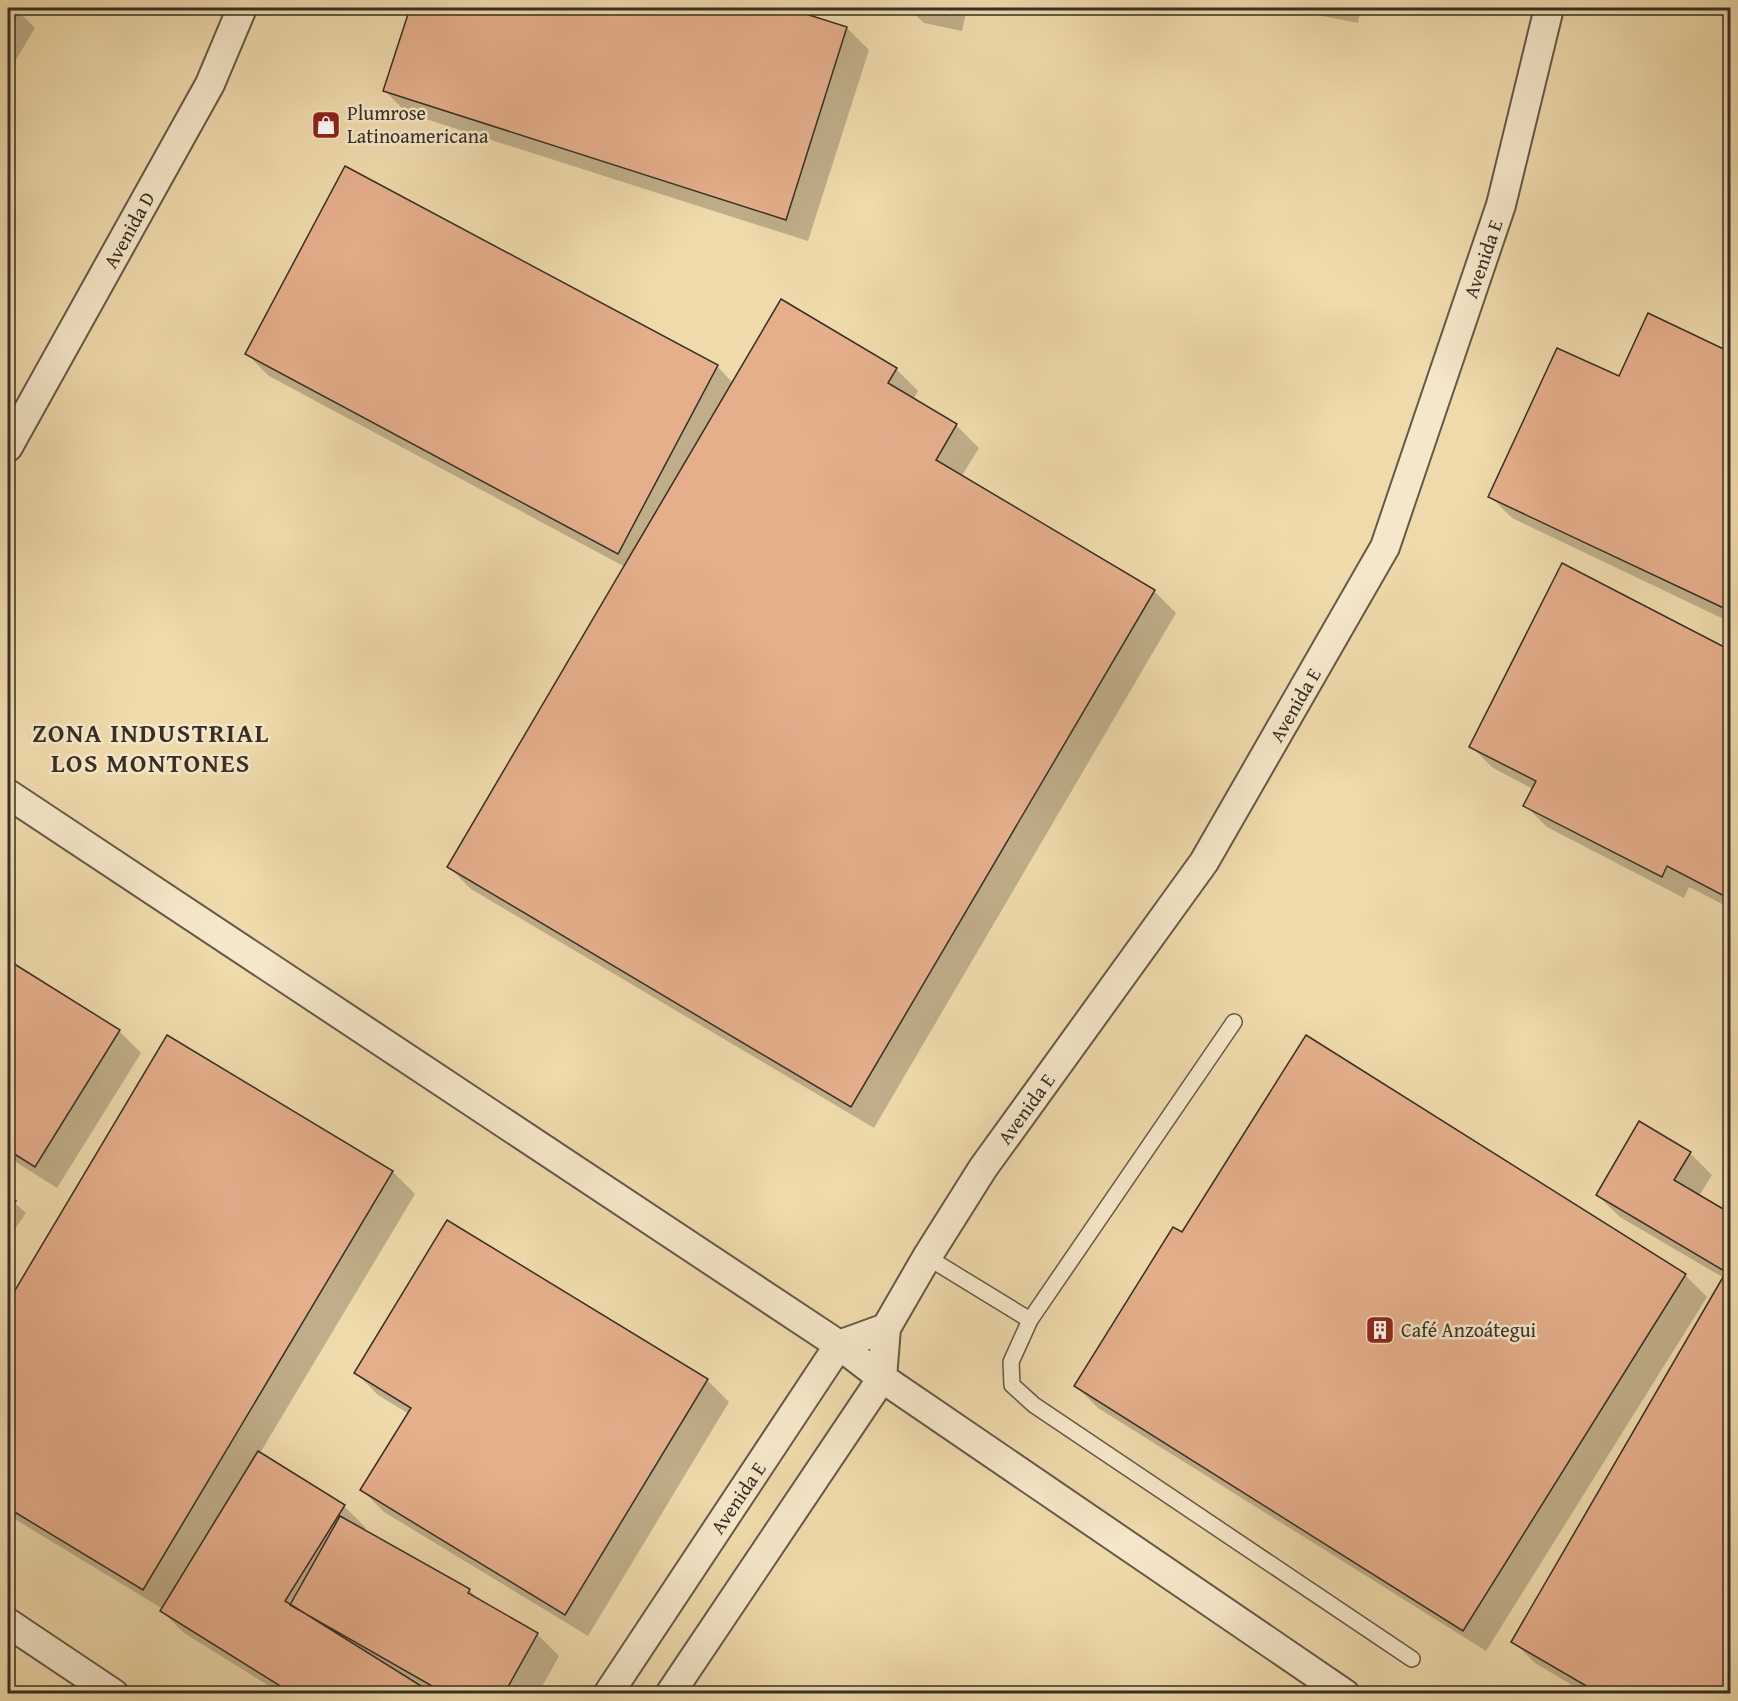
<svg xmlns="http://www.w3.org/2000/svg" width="1738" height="1701" font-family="'Gentium Book Plus',serif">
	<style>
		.shadow { fill: #0003 }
		.building { fill: #e5af8c; stroke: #372f25; stroke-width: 1.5 }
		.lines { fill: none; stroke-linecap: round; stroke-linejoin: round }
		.lane-casing { stroke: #655a47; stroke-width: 18 }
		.street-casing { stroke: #655a47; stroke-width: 32 }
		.lane { stroke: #f5e7c9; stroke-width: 15 }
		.street { stroke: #f5e7c9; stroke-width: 28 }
		.labels { text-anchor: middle; stroke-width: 5; stroke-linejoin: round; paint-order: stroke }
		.poi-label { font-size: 20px; fill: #372f25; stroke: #f5e7c9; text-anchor: start }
		.street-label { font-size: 20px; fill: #372f25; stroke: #f5e7c9 }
		.district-label { font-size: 26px; font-weight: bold; letter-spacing: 1.5px; fill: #372f25; stroke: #f5e7c9 }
	</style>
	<rect width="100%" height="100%" fill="#efdaac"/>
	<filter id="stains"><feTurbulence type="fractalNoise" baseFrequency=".00333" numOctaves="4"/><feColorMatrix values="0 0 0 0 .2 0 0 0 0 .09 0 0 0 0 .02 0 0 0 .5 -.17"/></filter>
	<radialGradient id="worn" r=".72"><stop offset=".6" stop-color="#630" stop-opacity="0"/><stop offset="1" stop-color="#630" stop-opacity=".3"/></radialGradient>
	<path class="shadow" d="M8,8H13L18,11L35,28L8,73Z
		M411,8H782L847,28L869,50L808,241L407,113L385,91Z
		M908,8H967L962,31L924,23Z
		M1282,8H1361L1358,23Z
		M1649,315L1730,354V622L1512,518L1490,496L1619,378Z
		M247,354L717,366L733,383L896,369L918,391L913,400L957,426L979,448L961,477L1154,591L1176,613L874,1128L471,889L449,867L625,567L269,376Z
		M1563,565L1730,652V908L1689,887L1684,898L1547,827L1525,805L1533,789L1493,768L1471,746Z
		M8,961L119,1031L141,1053L57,1188L8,1157Z
		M168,1037L393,1172L415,1194L260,1453L344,1506L366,1528L364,1531L469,1590L481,1602L537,1634L559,1656L538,1694H282L184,1633L162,1611L163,1609L8,1515V1305Z
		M1690,1153L1712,1175L1699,1196L1730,1215V1694H1587L1535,1663L1513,1641L1724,1278L1620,1217L1597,1195Z
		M8,1197L26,1213L8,1239Z
		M1183,1234L1685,1275L1707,1297L1486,1651L1098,1408L1076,1386Z
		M356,1373L707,1380L729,1402L588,1636L384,1512L362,1490L409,1414L378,1395Z"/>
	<path class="building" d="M8,8H15L19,10L8,29Z
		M410,8H787L847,27L786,220L383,91Z
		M908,8H947L945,15Z
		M345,166L718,365L618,554L245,354Z
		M781,299L897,368L888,383L957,424L936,460L1155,590L851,1107L447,867Z
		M1648,313L1730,352V611L1488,497L1557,348L1619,376Z
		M1562,563L1730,650V899L1667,866L1662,877L1523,806L1536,781L1469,747Z
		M8,960L120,1030L35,1167L8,1150Z
		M167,1035L393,1171L143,1590L8,1508V1302Z
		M1306,1035L1686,1274L1463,1631L1074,1386L1173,1227L1182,1232Z
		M1639,1121L1691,1152L1674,1180L1730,1213V1694H1600L1511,1642L1726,1272L1596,1195Z
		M8,1195L16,1201L8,1212Z
		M447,1220L708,1379L565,1615L360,1490L411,1408L354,1373Z
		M258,1451L345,1505L285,1601L434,1694H293L160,1611Z
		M340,1516L470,1589L468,1593L538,1633L504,1694H446L290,1605Z"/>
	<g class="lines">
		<g class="lane-casing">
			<path id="lane" d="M1234,1022L1030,1320L1011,1362L1012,1385L1034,1405L1412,1659
				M927,1257L1030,1320"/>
		</g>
		<g class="street-casing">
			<path id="street" d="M8,447L210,84L242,8
				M8,794L839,1345L882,1378L1345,1694
				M8,1623L114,1694
				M608,1694L839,1345L886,1328
				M670,1694L882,1378L886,1328L927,1257L983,1168L1204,862L1385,547L1501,205L1549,8"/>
		</g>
		<use href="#lane" class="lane"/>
		<use href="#street" class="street"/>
	</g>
	<defs>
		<g id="shop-square" transform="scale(1.5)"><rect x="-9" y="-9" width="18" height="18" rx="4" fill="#8f2418" stroke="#f5e7c9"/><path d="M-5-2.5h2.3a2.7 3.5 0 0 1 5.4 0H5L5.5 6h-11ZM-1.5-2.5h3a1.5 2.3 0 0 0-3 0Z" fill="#fff"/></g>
		<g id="building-square" transform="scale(1.5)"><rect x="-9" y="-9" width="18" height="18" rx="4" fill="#8f2418" stroke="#f5e7c9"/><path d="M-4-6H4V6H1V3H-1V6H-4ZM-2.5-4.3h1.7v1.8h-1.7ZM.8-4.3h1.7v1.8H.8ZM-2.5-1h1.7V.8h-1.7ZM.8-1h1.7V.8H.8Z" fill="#fff"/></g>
	</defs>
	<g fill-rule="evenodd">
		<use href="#shop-square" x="326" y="125"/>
		<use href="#building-square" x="1380" y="1330"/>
	</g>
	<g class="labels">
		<g class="poi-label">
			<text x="347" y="120">Plumrose<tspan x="347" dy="23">Latinoamericana</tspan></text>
			<text x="1401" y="1337">Café Anzoátegui</text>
		</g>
		<g class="street-label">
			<text transform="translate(129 230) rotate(-61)" y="7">Avenida D</text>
			<text transform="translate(1483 259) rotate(-71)" y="7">Avenida E</text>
			<text transform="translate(1295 705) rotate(-60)" y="7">Avenida E</text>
			<text transform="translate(1026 1109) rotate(-54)" y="7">Avenida E</text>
			<text transform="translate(738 1498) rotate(-56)" y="7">Avenida E</text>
		</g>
		<g class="district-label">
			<text x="151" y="742">ZONA INDUSTRIAL<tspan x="151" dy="30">LOS MONTONES</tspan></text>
		</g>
	</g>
	<rect width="1738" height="1701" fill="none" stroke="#efdaac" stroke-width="30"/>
	<rect x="9" y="9" width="1720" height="1683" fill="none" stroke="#372f25" stroke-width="3"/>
	<rect x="15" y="15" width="1708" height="1671" fill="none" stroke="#372f25" stroke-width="1.5"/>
	<rect width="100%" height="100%" filter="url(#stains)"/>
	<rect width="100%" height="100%" fill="url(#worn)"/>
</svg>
